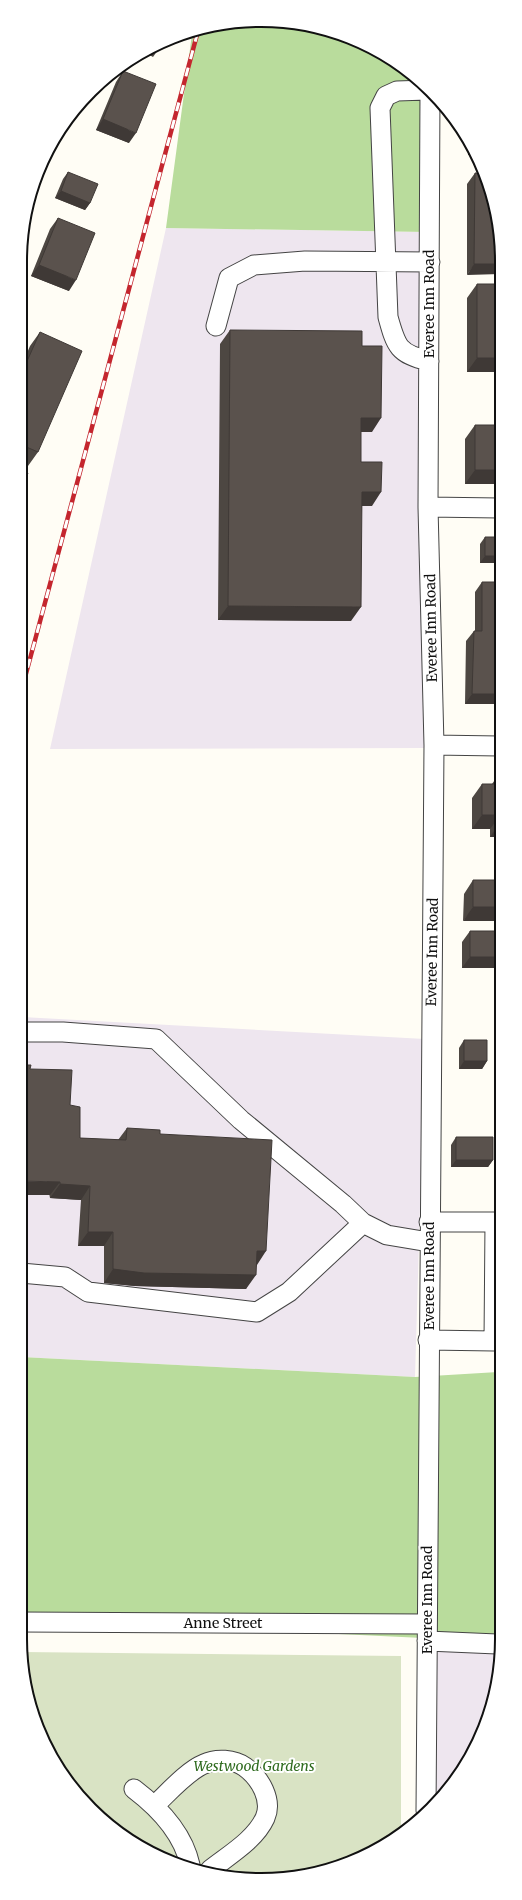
<svg xmlns="http://www.w3.org/2000/svg" width="522" height="1900" font-family="Merriweather,serif">
	<style>
		.industrial { fill: #eee6ef }
		.forest { fill: #b9dc9c }
		.cemetery { fill: #d9e3c4 }
		.lines { fill: none; stroke-linecap: round; stroke-linejoin: round }
		.minor-casing { stroke: #444; stroke-width: 21 }
		.minor { stroke: #fff; stroke-width: 19 }
		.rail-casing { stroke: #c4262e; stroke-width: 4.5 }
		.rail { stroke: #fff; stroke-width: 3; stroke-dasharray: 9; stroke-linecap: butt }
		.wall { fill: #4d4742 }
		.shaded-wall { fill: #3f3936 }
		.building { fill: #5a524d; stroke: #3f3936 }
		.labels { text-anchor: middle; stroke-width: 4; stroke-linejoin: round; paint-order: stroke }
		.street-label { font-size: 14px; fill: #111; stroke: #fff }
		.park-label { font-size: 14px; font-style: italic; fill: #2f6b1f; stroke: #fff }
		.rim { fill: none; stroke: #111; stroke-width: 2 }
	</style>
	<rect width="100%" height="100%" fill="#fffdf5"/>
	<path class="industrial" d="M166,228L427,232L426,748L50,749Z
		M22,1017L425,1039L415,1377L21,1357Z
		M423,1638L497,1639V1686L462,1773L424,1812Z"/>
	<path class="forest" d="M214,25H308L381,52L428,90L427,232L166,228L192,34Z
		M21,1357L415,1377L498,1372L497,1639L423,1638L20,1619Z"/>
	<path class="cemetery" d="M22,1652L401,1656V1833L324,1872L245,1879L154,1855L80,1798L38,1731Z"/>
	<g class="lines">
		<g class="minor-casing">
			<path id="minor" d="M427,90L397,91L386,96L380,108L388,317C396,346 398,354 429,361
				M216,326L229,278L254,265L305,261L430,262
				M428,507L499,508
				M434,745L499,746
				M22,1032H63L156,1039L241,1120L343,1204L363,1223L387,1235L429,1242
				M429,1222H498
				M21,1273L65,1277L88,1292L257,1312L289,1292L363,1223
				M428,1340L494,1341L495,1222
				M20,1622L427,1624
				M427,1641L497,1644
				M134,1789C159,1808 183,1833 190,1865
				M155,1805C168,1793 187,1771 204,1764C216,1758 234,1759 245,1767C260,1778 273,1800 265,1818C255,1840 229,1855 210,1870
				M426,1811L434,745L428,507L430,92"/>
		</g>
		<use href="#minor" class="minor"/>
		<g class="rail-casing">
			<path id="rail" d="M23,685L198,31"/>
		</g>
		<use href="#rail" class="rail"/>
	</g>
	<path class="wall" d="M160,47L153,57L146,53Z
		M123,71L129,143L96,130L116,82Z
		M468,141L477,155H468Z
		M68,172L90,203L85,210L55,198L63,179Z
		M475,173L500,230L467,275V184Z
		M58,218L69,291L31,276L50,229Z
		M477,284L500,372H467V298Z
		M230,330L362,346L372,432H361V462L372,506H362L351,621L218,620L220,344Z
		M40,332L38,452L28,466L24,464V360L30,346Z
		M475,425L500,484H465V439Z
		M485,537L499,563H480V544Z
		M482,582L499,704H465L466,641L474,631H475V592Z
		M499,774V837H490V829H472V798L482,784H492Z
		M473,880H499L463,921L464,894Z
		M470,931H499V968H462V942Z
		M464,1040L487,1061L482,1069H459V1048Z
		M24,1065L30,1069L70,1105L80,1138L118,1140L127,1128L160,1134L257,1265L246,1289L135,1286L104,1283V1246H78L81,1200L50,1198Z
		M456,1137L493,1160L488,1167H451V1145Z"/>
	<path class="shaded-wall" d="M103,119L136,133L129,143L96,130Z
		M473,148L477,155H468Z
		M61,191L90,203L85,210L55,198Z
		M474,264H500V274L467,275Z
		M39,265L76,280L69,291L31,276Z
		M477,358H500V372H467Z
		M361,418H381L372,432H352Z
		M475,470H500V484H465Z
		M362,492H381L372,506H352Z
		M485,556H499V563H480Z
		M228,606L361,607L351,621L218,620Z
		M472,694H499V704H465Z
		M482,815H499V817L490,829H472Z
		M499,824V837H490Z
		M473,907H499V921H463Z
		M470,957H499V968H462Z
		M464,1061H487L482,1069H459Z
		M456,1160H493L488,1167H451Z
		M21,1181L60,1182L50,1195H21Z
		M60,1184L90,1186L81,1200L50,1198Z
		M88,1232H113L104,1246H78Z
		M257,1251H266L257,1265H248Z
		M113,1269L256,1275L246,1289L135,1286L104,1283Z"/>
	<path class="building" d="M123,71L156,84L136,133L103,119Z
		M68,172L98,184L90,203L61,191Z
		M475,173H483L500,230V264H474Z
		M58,218L95,233L76,280L39,265Z
		M477,284H500V358H477Z
		M230,330L362,331V346H382L381,418H361V462H382L381,492H362L361,607L228,606Z
		M40,332L82,351L38,452L24,446V396L25,395L24,394V368Z
		M475,425H500V470H475Z
		M24,471L28,473L24,482Z
		M485,537H499V556H485Z
		M482,582H499V694H472L474,631H482Z
		M482,784H499V815H482Z
		M473,880H499V907H473Z
		M470,931H499V957H470Z
		M464,1040H487V1061H464Z
		M22,1048L24,1049V1065H31L30,1069L72,1070L70,1105L80,1107V1138L126,1140L127,1128L160,1130V1134L272,1140L266,1251H257L256,1275L144,1273L113,1269V1232H88L90,1186L60,1184V1182L21,1181Z
		M456,1137H493V1160H456Z"/>
	<g class="labels">
		<g class="street-label">
			<text transform="translate(429 304) rotate(-90)" y="5">Everee Inn Road</text>
			<text transform="translate(431 628) rotate(-91)" y="5">Everee Inn Road</text>
			<text transform="translate(432 952) rotate(-89)" y="5">Everee Inn Road</text>
			<text transform="translate(429 1276) rotate(-90)" y="5">Everee Inn Road</text>
			<text transform="translate(427 1600) rotate(-90)" y="5">Everee Inn Road</text>
			<text x="223" y="1628">Anne Street</text>
		</g>
		<g class="park-label">
			<text x="254" y="1771">Westwood Gardens</text>
		</g>
	</g>
	<path d="M0 0H522V1900H0ZM261 27H261A234 234 0 0 1 495 261V1639A234 234 0 0 1 261 1873H261A234 234 0 0 1 27 1639V261A234 234 0 0 1 261 27Z" fill="#fff" fill-rule="evenodd"/>
	<path class="rim" d="M261 27H261A234 234 0 0 1 495 261V1639A234 234 0 0 1 261 1873H261A234 234 0 0 1 27 1639V261A234 234 0 0 1 261 27Z"/>
</svg>
